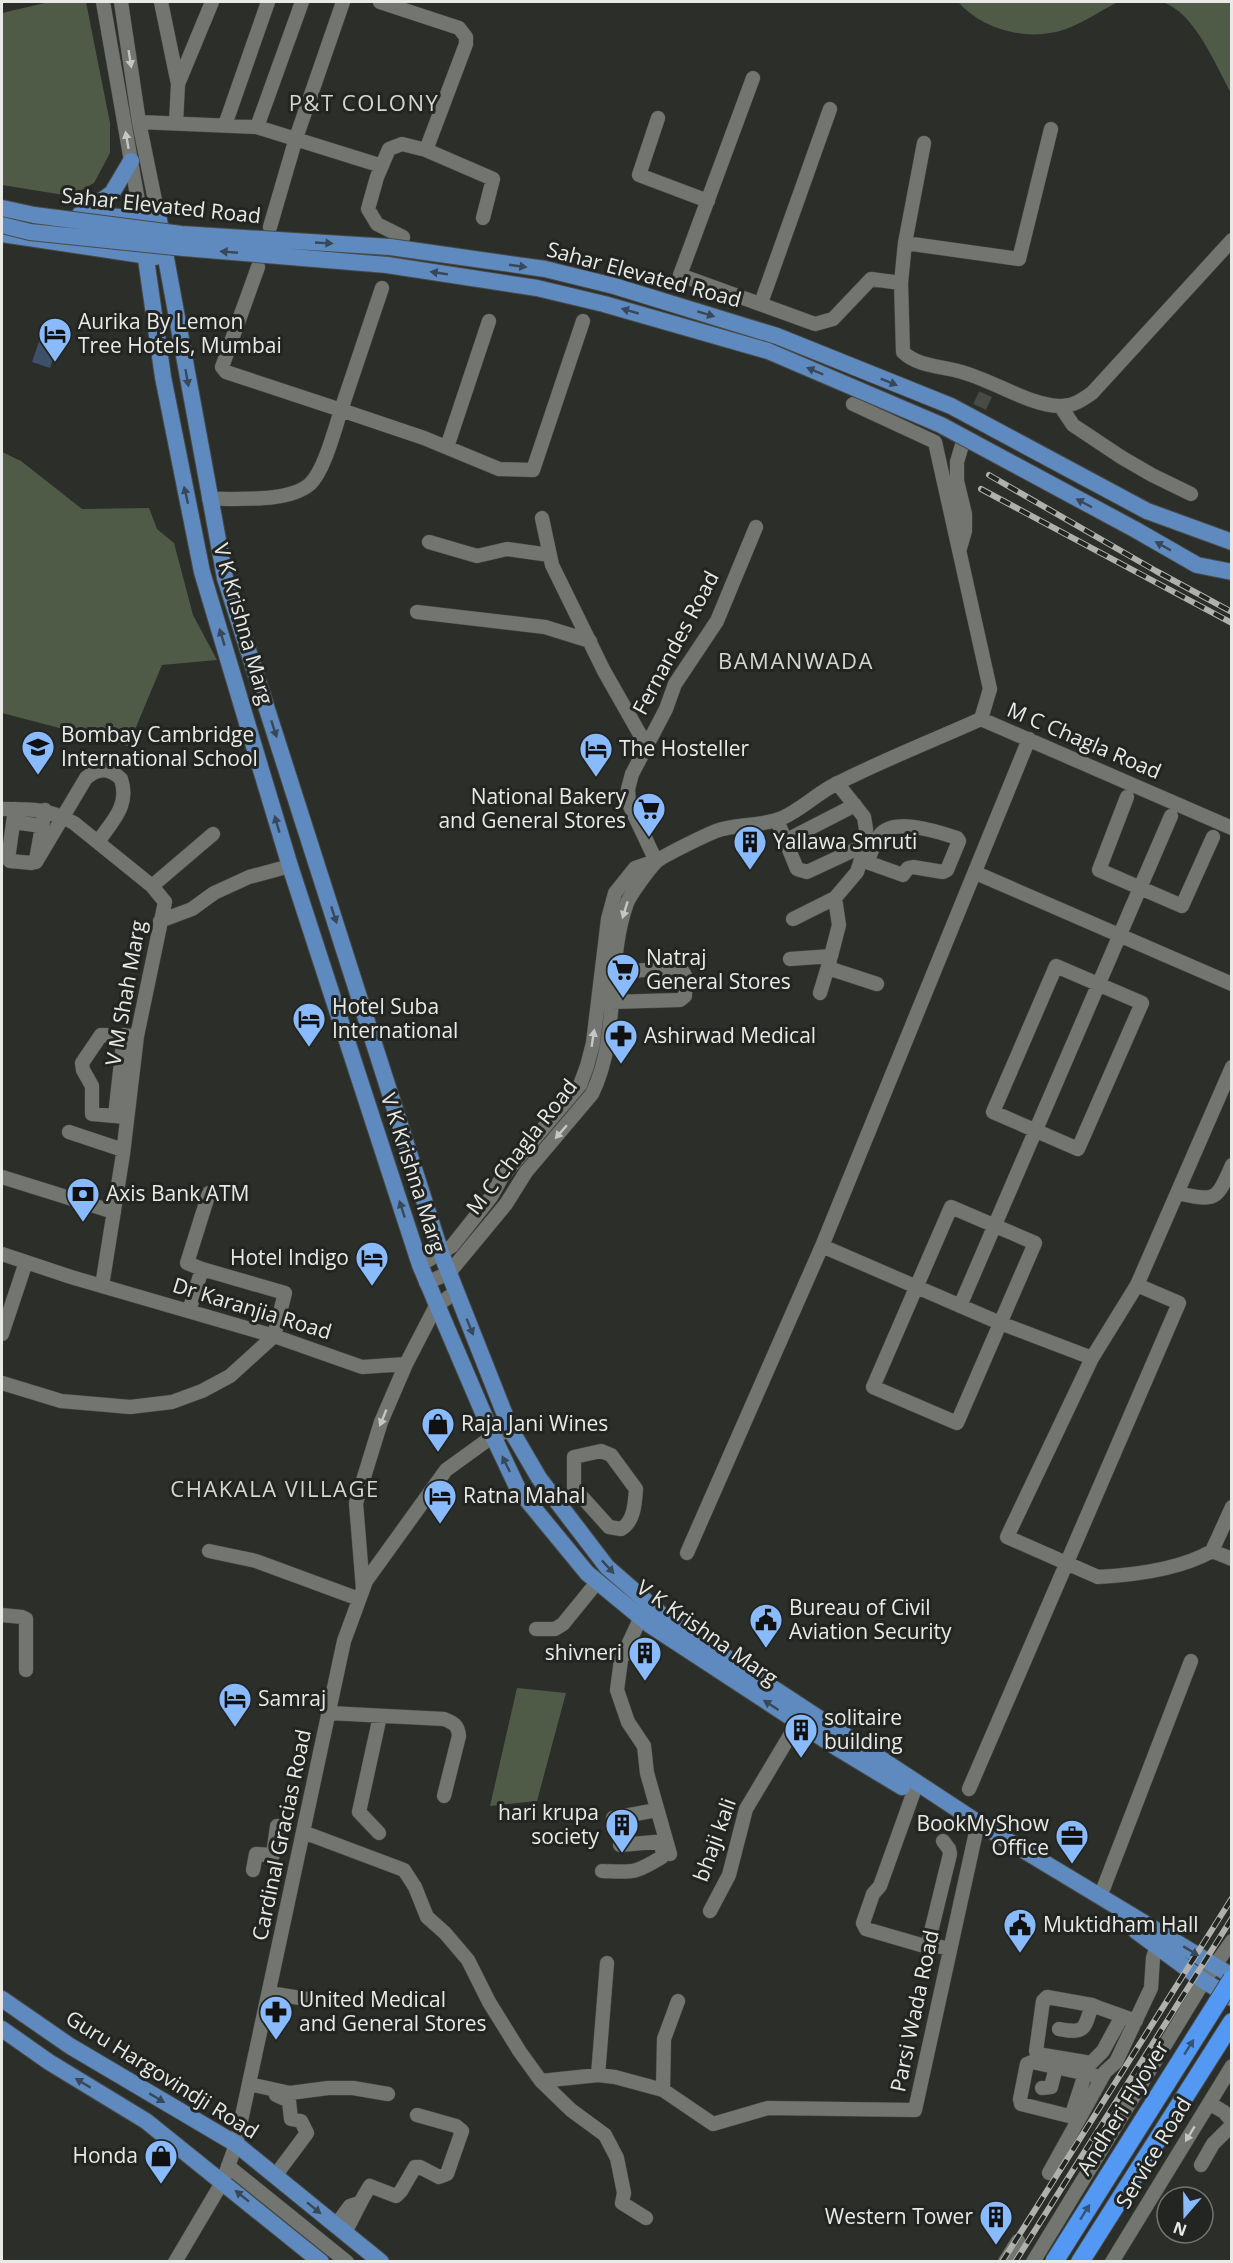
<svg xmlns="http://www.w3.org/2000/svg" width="1233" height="2263" font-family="'Open Sans',sans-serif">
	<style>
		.green { fill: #4f5b46 }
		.water { fill: #3e516b }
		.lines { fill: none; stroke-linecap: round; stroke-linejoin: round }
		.minor-tunnel { stroke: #484a46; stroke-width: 14; stroke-dasharray: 14 7; stroke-linecap: butt }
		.minor-casing { stroke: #474a46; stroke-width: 15 }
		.major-casing { stroke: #474a46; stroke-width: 18 }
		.highway-casing { stroke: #474a46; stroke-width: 20 }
		.minor { stroke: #727570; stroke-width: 14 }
		.major { stroke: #5f8abf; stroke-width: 16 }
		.highway { stroke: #5398f3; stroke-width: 18 }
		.rail-casing { stroke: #b0b1ae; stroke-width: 6 }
		.rail { stroke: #222521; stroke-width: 4; stroke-dasharray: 11; stroke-linecap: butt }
		.major-bridge-casing { stroke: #474a46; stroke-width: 18; stroke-linecap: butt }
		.highway-bridge-casing { stroke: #474a46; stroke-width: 20; stroke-linecap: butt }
		.major-bridge { stroke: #5f8abf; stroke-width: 16 }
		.highway-bridge { stroke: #5398f3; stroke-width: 18 }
		.oneway { fill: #c5c7c4 }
		.oneway2 { fill: #374858 }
		.oneway3 { fill: #365375 }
		.labels { text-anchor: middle; stroke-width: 6; stroke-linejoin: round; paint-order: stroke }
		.street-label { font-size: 21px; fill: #e9eae8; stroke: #222521 }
		.poi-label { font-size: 21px; fill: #e9eae8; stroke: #222521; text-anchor: start }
		.neighbourhood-label { font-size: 22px; letter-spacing: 1.5px; fill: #d3d6d1; stroke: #222521 }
	</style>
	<rect width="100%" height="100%" fill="#2c2e2a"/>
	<path class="green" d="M49,2H86L110,123V153L94,183L70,196L2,185V13Z
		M958,2H1097L1116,3C1100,11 1083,23 1066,29C1030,42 984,31 958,2Z
		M1134,2H1231V93C1216,66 1194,11 1162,2C1154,0 1143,2 1134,2Z
		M2,452L21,461L82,509L149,508L157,529L174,543L193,615L217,660L162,665L128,746L2,713Z
		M517,1688L566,1693L537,1801L490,1806Z"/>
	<path class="water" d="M44,327L62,333L50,368L32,362Z"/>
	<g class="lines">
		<path class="minor-tunnel" d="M962,445L987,391"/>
		<g class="minor-casing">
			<path id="minor" d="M103,2L141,218
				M121,2L139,122L159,220
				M161,2L178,84
				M380,2L459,28L466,37V44L426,150
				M753,78L680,275L815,324L833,319L871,279L901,283
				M658,118L639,175L708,201
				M139,122L257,127L302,2
				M176,123L178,84L212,2
				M225,125L268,2
				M257,127L382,166
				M924,143L905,243L901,283L903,352C917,366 940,366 958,371C991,379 1028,405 1059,406C1072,407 1082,400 1092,393L1232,240
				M270,227L296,138L343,2
				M403,237L377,224L368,209L377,177L389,149L402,144L426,150L493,179L483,218
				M905,243L1019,259L1051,129
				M258,267L222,367L226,372L341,410L382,288
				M761,303L830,109
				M853,404L935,442L990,689L981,719
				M1061,407L1073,425L1121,457L1152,475L1191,494
				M447,447L489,321
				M209,499C237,498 288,503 310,484C324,471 335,429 341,410L424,438L499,469L533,470L583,321
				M542,518L552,565L604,671L646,745
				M429,542L477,556L507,549L550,555
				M960,548L965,531V514L957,481V462L962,445
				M417,612L545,627L590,641
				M1127,797L1099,870L1182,906L1213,837
				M2,809C31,809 47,808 74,823L152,886L165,902L137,1036L123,1154L102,1286
				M15,809L8,859L10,861L32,863L36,860L45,810
				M777,820L797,869L807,872L865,845
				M13,822L42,826
				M785,841L855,805
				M861,860L903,875L908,868L913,867L943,872L947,870L959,841L957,838C939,832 893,816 879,836C874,843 871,854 867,862
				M656,861L629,804L628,789L632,774L666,709L675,684L717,621L756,527
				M36,862L86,778C98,768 109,767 121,779C130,806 112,821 98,842
				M976,873L1232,984
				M152,886L213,834
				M835,898L857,872L864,850L866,829L864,817L837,783
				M160,921L192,909L214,893L249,877L290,866
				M790,959L831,956L839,925L835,898L793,919
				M1056,966L1142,1003L1078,1149L993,1112Z
				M828,968L877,984
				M820,993L830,960
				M611,1002L680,1000L685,996C685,985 690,973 677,968L614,972
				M1232,1067L1137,1285L1092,1358L1007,1537L1098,1577C1134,1575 1181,1569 1212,1551L1232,1507
				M115,1116L124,1035
				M126,1117L92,1114V1086L83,1070L82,1063L101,1035L137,1036
				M69,1132L123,1150
				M2,1177L114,1212
				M1177,1193C1216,1201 1216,1202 1232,1165
				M951,1207L1035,1243L957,1423L873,1387Z
				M822,1246L1000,1323L1092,1358
				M2,1254L71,1277L274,1336L362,1367L406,1364
				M420,1265L452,1246L491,1197L502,1177L580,1085L587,1066L593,1043L608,919L615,893L635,868L656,861
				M202,1269L187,1263L209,1193
				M426,1283L449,1273L506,1204L526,1172L592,1094C621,1035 605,964 627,903C630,895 649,869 656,862C662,856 706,835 716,831C737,823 761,827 782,818C803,809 819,791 840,782C886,759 934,740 981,719L1232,828
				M960,1306L1171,816
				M2,1334L26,1262
				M2,1383L61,1401L130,1407L172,1402L202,1391L230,1376L274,1336L285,1293L202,1269L189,1311
				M601,1451L611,1455L636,1489C635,1503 634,1522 621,1529L609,1527L574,1488V1457Z
				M209,1551L256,1561L359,1599
				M1212,1551L1232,1559
				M687,1553L822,1246L1029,739
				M363,1589L356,1503L381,1422L406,1364L436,1306L456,1292
				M2,1615L22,1617L26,1619V1670
				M641,1617L621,1660L617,1690L628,1722L644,1746L647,1773L670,1854
				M536,1629H555L563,1624L598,1581
				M329,1713L444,1719C454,1723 458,1725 459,1736L444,1796
				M969,1789L1179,1303L1137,1285
				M913,1794L880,1886L873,1894L863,1923L866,1929L921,1945L928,1944
				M613,1818L657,1810
				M303,1832L404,1870L415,1887L427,1917L445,1933L468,1960L489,2002L520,2052L541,2081L571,2110L605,2135L617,2158L624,2193L622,2203L646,2218
				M379,1833L359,1812L380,1716
				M943,1841L949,1849L950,1854L928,1944L950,1949
				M620,1845L666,1841
				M253,1870L256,1854L273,1855L277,1826
				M602,1871C634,1872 634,1874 662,1857L663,1853L660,1841
				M1100,1897L1191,1661
				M710,1911L729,1875L746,1809L798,1722
				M269,1993L313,2000
				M1122,2016L1103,2051L1091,2063L1037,2054L1036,2051L1043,2001L1047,1997L1092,2005L1097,2007L1136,2021
				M1059,2029C1086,2034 1084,2029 1092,2005
				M1085,2074L1072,2114L1069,2116L1021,2104L1020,2099L1027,2064L1032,2062L1101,2077
				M598,2075L607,1963
				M541,2081L598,2075L615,2077L663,2090L713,2124L768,2108L915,2110L976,1832L980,1824
				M249,2084L290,2093L328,2088H353L388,2094
				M1042,2088L1051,2087L1056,2067
				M663,2090L664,2039L678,2001
				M1209,2103L1224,2112L1232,2121
				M1201,2165L1213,2144L1232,2125
				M228,2166L347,2262
				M1049,2173L1105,2072L1116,2062L1151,1988L1153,1958L1157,1945
				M275,2176L307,2133L301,2121L291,2119L289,2101L276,2095
				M336,2225L350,2206L359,2203
				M345,2232C354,2217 360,2201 370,2186L396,2196L401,2191L415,2167H420L439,2177L447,2174L462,2131L456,2126L417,2115
				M175,2262L223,2181L236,2144L344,1641L366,1581L446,1470L493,1436L511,1430
				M1005,2262L1018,2241
				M1033,2262L1204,1981L1232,1941
				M1112,2262L1232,2066"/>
		</g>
		<g class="major-casing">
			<path id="major" d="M80,214L159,220L225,578L441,1253L511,1430L539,1478L607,1567L662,1615L980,1824L1232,1976
				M84,214L112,193L131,161
				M142,231L163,377L202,572L262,773L290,866L420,1265L493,1436L518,1489L587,1573L650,1625L839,1749L902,1787
				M2,234L155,257
				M1147,511L1232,542
				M1136,530L1197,565L1232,572
				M1136,1931L1204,1981L1232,1998
				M2,1999L70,2046L236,2144L381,2262
				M2,2029L49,2062L146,2121L321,2262"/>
		</g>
		<g class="highway-casing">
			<path id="highway" d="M1080,2262L1232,2022"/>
		</g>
		<use href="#minor" class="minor"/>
		<use href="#major" class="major"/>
		<use href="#highway" class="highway"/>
		<g class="rail-casing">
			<path id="rail" d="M989,475L1156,571L1232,612
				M981,489L1232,623
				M1002,2262L1232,1898
				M1015,2262L1232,1918"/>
		</g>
		<use href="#rail" class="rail"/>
		<g class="major-bridge-casing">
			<path id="major-bridge" d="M2,208L34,215L181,234L390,247L545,269L614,286L777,336L951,406L1147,511
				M2,225L30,232L184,248L387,265L537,288L604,304L768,351L941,425L1136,530"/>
		</g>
		<g class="highway-bridge-casing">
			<path id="highway-bridge" d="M1054,2262L1232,1979"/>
		</g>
		<use href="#major-bridge" class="major-bridge"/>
		<use href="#highway-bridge" class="highway-bridge"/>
	</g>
	<defs><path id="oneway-solid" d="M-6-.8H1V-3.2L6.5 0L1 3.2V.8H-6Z" transform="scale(1.5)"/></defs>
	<g class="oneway">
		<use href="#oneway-solid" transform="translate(130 59) rotate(81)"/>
		<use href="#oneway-solid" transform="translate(127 140) rotate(-100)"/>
		<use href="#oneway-solid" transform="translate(625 910) rotate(107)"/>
		<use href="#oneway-solid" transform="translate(593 1038) rotate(-81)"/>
		<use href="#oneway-solid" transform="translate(561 1132) rotate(131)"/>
		<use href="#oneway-solid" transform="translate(383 1418) rotate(112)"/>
		<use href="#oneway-solid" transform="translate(1190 2134) rotate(121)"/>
	</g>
	<g class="oneway2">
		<use href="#oneway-solid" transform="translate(324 243) rotate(3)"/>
		<use href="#oneway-solid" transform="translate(229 252) rotate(-175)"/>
		<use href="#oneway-solid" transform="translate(518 266) rotate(8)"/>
		<use href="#oneway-solid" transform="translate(439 273) rotate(-171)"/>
		<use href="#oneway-solid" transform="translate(630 311) rotate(-164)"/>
		<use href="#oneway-solid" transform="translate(706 314) rotate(17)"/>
		<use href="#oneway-solid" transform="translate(815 371) rotate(-157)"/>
		<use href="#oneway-solid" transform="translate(187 378) rotate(80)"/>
		<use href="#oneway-solid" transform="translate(889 382) rotate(22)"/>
		<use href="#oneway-solid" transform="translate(186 495) rotate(-103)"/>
		<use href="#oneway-solid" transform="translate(1084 503) rotate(-152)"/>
		<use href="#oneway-solid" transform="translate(1163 546) rotate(-151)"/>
		<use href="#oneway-solid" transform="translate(222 637) rotate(-107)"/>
		<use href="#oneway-solid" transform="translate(274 729) rotate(72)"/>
		<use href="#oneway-solid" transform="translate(277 824) rotate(-106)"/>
		<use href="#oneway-solid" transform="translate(334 915) rotate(72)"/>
		<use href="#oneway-solid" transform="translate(402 1209) rotate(-108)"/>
		<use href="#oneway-solid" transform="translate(470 1327) rotate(68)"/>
		<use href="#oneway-solid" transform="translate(506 1464) rotate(-116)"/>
		<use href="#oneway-solid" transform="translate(608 1567) rotate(47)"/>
		<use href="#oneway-solid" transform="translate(771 1705) rotate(-147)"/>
		<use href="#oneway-solid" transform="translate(1191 1951) rotate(31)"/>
		<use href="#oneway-solid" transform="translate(83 2083) rotate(-149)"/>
		<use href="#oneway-solid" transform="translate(157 2098) rotate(31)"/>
		<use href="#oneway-solid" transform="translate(242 2196) rotate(-141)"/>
		<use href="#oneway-solid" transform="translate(314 2208) rotate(39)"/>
	</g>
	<g class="oneway3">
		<use href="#oneway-solid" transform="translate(1189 2047) rotate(-58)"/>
		<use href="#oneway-solid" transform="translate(1085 2212) rotate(-58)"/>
	</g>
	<defs>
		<g id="hotel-pin" transform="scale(1.725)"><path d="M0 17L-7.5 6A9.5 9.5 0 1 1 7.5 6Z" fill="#89bafc" stroke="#222521"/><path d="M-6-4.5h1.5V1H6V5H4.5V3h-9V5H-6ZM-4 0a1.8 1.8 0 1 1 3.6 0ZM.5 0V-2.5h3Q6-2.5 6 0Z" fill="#111"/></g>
		<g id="school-pin" transform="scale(1.725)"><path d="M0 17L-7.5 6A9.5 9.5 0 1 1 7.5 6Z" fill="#89bafc" stroke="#222521"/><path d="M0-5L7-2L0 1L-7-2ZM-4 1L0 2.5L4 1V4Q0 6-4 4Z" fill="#111"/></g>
		<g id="supermarket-pin" transform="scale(1.725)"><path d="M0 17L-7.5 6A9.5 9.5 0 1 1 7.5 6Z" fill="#89bafc" stroke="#222521"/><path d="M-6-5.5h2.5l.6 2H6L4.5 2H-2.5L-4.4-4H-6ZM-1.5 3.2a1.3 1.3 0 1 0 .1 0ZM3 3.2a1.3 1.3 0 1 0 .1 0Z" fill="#111"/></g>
		<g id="building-pin" transform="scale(1.725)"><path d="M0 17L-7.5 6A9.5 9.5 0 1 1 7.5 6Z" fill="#89bafc" stroke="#222521"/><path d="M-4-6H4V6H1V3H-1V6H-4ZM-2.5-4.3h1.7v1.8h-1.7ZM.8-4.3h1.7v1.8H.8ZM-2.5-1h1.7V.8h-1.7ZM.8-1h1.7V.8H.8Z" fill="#111"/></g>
		<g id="pharmacy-pin" transform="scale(1.725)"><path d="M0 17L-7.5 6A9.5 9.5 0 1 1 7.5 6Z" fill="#89bafc" stroke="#222521"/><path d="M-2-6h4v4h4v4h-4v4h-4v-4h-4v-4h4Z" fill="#111"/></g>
		<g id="bank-pin" transform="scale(1.725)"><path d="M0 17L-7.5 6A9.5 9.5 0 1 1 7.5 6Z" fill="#89bafc" stroke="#222521"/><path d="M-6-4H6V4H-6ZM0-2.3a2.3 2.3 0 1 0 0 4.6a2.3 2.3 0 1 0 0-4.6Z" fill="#111"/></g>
		<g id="shop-pin" transform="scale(1.725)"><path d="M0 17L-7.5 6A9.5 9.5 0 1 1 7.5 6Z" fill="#89bafc" stroke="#222521"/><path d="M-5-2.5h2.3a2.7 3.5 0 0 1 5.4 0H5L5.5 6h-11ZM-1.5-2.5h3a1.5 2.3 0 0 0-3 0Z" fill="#111"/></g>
		<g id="civic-pin" transform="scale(1.725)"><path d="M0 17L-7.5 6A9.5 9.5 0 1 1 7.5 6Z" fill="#89bafc" stroke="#222521"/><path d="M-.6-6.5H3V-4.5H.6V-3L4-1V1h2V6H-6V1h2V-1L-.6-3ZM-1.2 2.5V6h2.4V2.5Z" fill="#111"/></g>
		<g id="office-pin" transform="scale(1.725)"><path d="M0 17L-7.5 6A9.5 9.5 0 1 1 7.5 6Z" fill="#89bafc" stroke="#222521"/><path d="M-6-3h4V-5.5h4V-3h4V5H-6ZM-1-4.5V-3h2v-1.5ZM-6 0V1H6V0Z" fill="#111"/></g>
	</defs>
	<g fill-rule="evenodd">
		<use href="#hotel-pin" x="55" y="334"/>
		<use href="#school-pin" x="38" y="747"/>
		<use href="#hotel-pin" x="596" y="749"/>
		<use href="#supermarket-pin" x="649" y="809"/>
		<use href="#building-pin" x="750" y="842"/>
		<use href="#supermarket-pin" x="623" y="970"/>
		<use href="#hotel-pin" x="309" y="1019"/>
		<use href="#pharmacy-pin" x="621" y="1036"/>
		<use href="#bank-pin" x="83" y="1194"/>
		<use href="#hotel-pin" x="372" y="1258"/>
		<use href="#shop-pin" x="438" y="1424"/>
		<use href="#hotel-pin" x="440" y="1496"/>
		<use href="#civic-pin" x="766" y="1620"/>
		<use href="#building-pin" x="645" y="1653"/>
		<use href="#hotel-pin" x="235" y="1699"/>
		<use href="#building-pin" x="801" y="1730"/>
		<use href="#building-pin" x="622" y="1825"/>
		<use href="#office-pin" x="1072" y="1836"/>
		<use href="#civic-pin" x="1020" y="1925"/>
		<use href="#pharmacy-pin" x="276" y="2012"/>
		<use href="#shop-pin" x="161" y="2156"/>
		<use href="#building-pin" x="996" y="2217"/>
	</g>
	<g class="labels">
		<g class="street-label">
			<text transform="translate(161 206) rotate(6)" y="7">Sahar Elevated Road</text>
			<text transform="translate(644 275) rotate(15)" y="7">Sahar Elevated Road</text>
			<text transform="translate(243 624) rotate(74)" y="7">V K Krishna Marg</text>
			<text transform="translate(676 643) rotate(-62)" y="7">Fernandes Road</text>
			<text transform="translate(1084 741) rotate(23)" y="7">M C Chagla Road</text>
			<text transform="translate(126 993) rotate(-80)" y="7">V M Shah Marg</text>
			<text transform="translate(522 1147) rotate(-52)" y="7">M C Chagla Road</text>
			<text transform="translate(413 1173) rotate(72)" y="7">V K Krishna Marg</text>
			<text transform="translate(252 1309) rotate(17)" y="7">Dr Karanjia Road</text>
			<text transform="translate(707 1633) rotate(35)" y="7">V K Krishna Marg</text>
			<text transform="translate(282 1835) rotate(-78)" y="7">Cardinal Gracias Road</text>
			<text transform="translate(715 1840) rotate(-70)" y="7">bhaji kali</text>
			<text transform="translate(915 2011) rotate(-78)" y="7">Parsi Wada Road</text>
			<text transform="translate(162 2075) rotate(32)" y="7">Guru Hargovindji Road</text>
			<text transform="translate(1123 2108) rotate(-58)" y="7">Andheri Flyover</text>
			<text transform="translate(1154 2153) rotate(-59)" y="7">Service Road</text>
		</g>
		<g class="poi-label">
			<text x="78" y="329">Aurika By Lemon<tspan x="78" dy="24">Tree Hotels, Mumbai</tspan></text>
			<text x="61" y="742">Bombay Cambridge<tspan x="61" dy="24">International School</tspan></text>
			<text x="619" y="756">The Hosteller</text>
			<text x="626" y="804" text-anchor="end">National Bakery<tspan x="626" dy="24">and General Stores</tspan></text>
			<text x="773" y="849">Yallawa Smruti</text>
			<text x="646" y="965">Natraj<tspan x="646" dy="24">General Stores</tspan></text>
			<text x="332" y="1014">Hotel Suba<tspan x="332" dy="24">International</tspan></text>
			<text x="644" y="1043">Ashirwad Medical</text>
			<text x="106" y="1201">Axis Bank ATM</text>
			<text x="349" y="1265" text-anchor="end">Hotel Indigo</text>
			<text x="461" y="1431">Raja Jani Wines</text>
			<text x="463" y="1503">Ratna Mahal</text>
			<text x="789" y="1615">Bureau of Civil<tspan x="789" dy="24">Aviation Security</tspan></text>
			<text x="622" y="1660" text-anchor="end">shivneri</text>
			<text x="258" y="1706">Samraj</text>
			<text x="824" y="1725">solitaire<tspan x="824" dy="24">building</tspan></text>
			<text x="599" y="1820" text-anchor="end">hari krupa<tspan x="599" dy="24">society</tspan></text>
			<text x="1049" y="1831" text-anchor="end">BookMyShow<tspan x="1049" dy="24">Office</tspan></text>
			<text x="1043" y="1932">Muktidham Hall</text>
			<text x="299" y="2007">United Medical<tspan x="299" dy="24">and General Stores</tspan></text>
			<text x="138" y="2163" text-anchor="end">Honda</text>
			<text x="973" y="2224" text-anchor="end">Western Tower</text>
		</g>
		<g class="neighbourhood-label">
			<text x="364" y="111">P&amp;T COLONY</text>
			<text x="796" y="669">BAMANWADA</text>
			<text x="275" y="1497">CHAKALA VILLAGE</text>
		</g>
	</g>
	<rect width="1233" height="2263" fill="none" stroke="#e9eae8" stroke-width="6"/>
	<g transform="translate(1185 2215) rotate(200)"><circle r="28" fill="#222521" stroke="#727471" stroke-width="1.5"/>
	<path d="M0-4.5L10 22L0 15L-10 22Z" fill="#89bafc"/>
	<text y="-9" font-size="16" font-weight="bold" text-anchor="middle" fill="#e9eae8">N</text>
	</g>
</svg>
